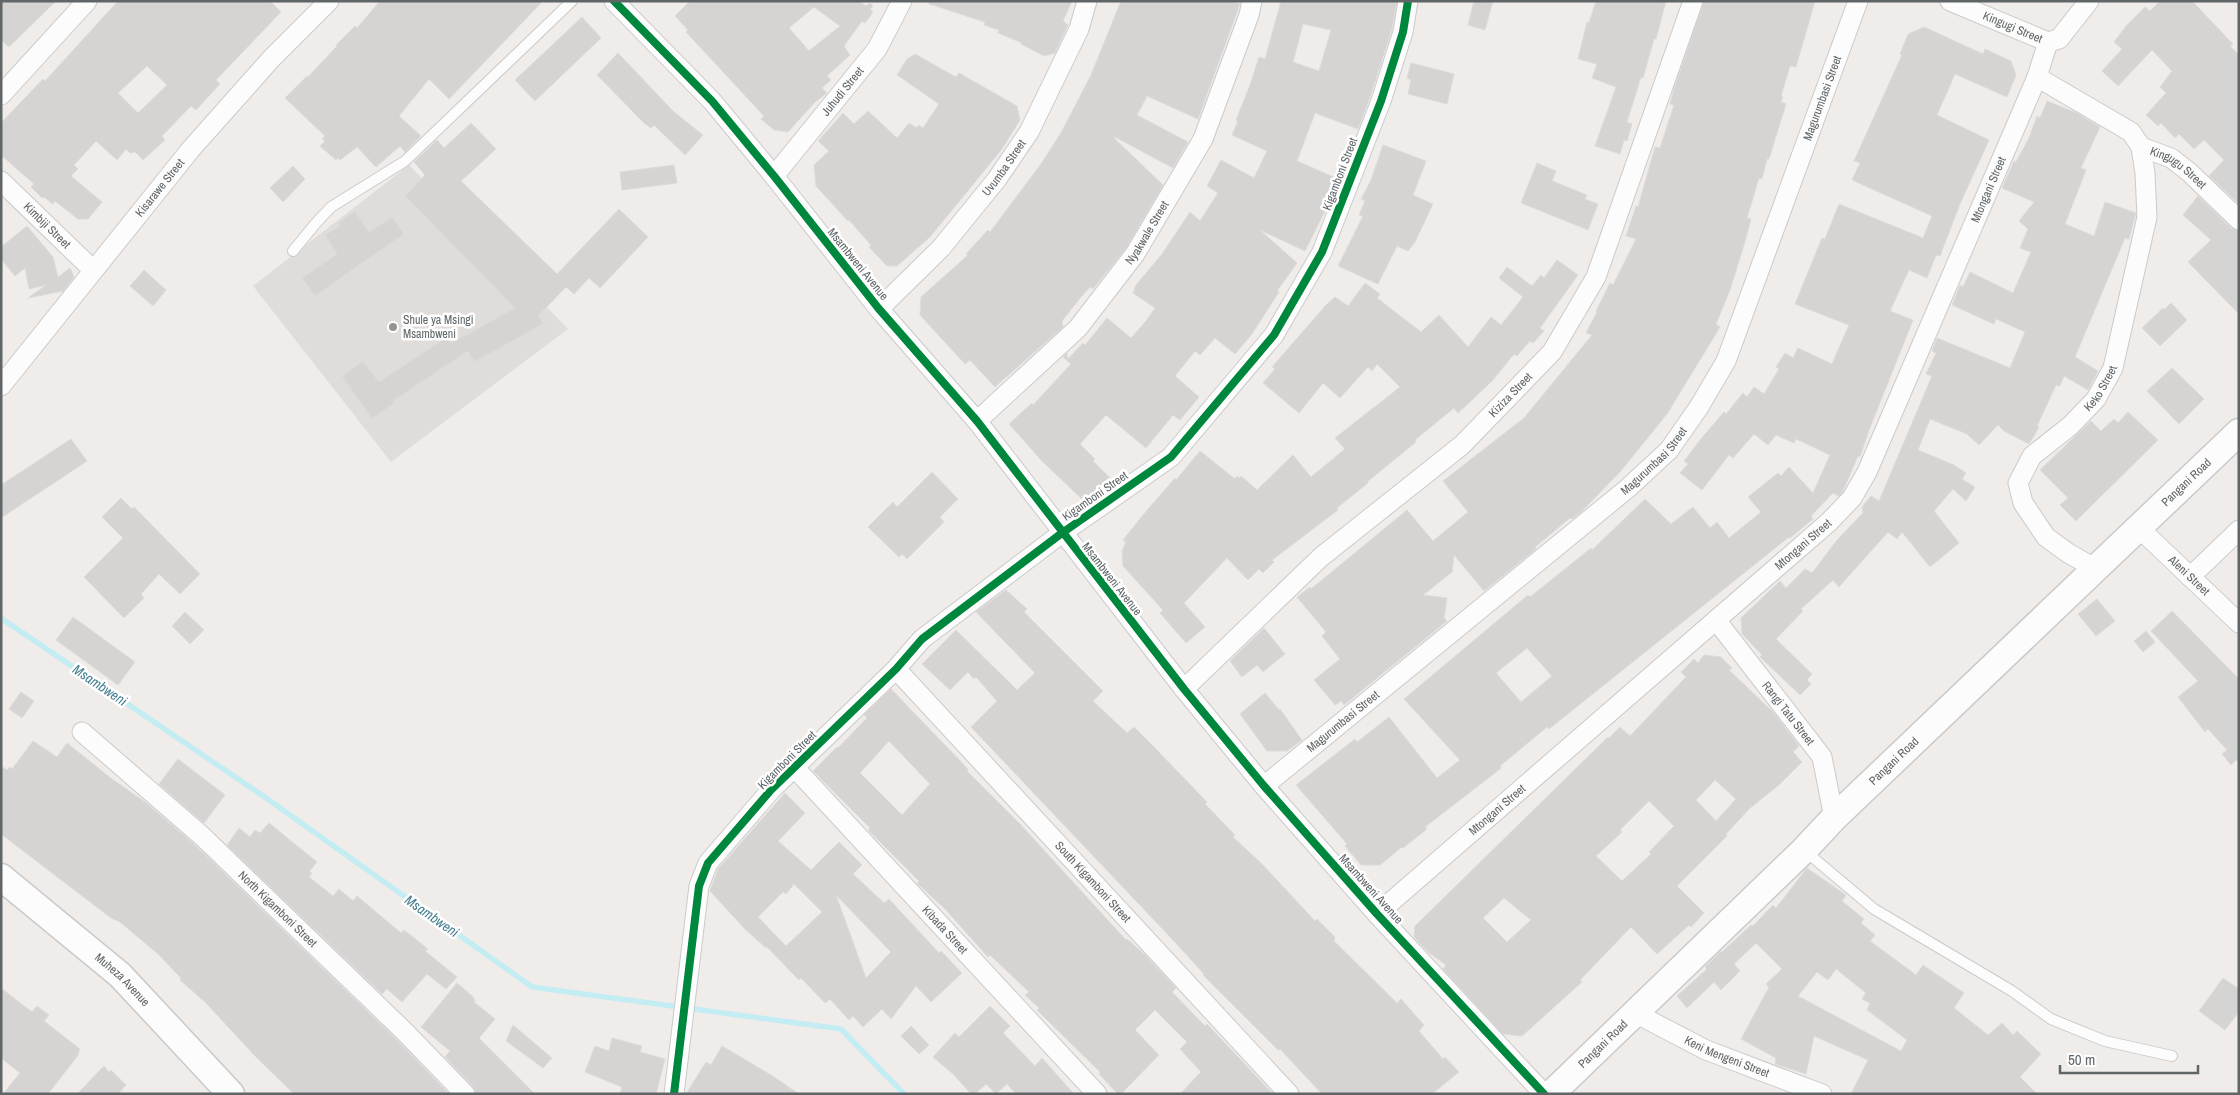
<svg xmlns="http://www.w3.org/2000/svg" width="2240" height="1095" font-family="'Archivo Narrow',sans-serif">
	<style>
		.education { fill: #e0dcda }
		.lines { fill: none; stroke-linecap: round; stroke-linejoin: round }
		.stream { stroke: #c4edf3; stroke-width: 5.5 }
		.building { fill: #d6d3d3; stroke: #dedbd9; fill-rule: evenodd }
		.lane-casing { stroke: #cbcaca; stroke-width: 12 }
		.street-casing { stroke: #cbcaca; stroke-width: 21 }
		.secondary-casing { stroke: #cbcaca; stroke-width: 29 }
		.lane { stroke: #fdfcfc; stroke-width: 10 }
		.street { stroke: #fdfcfc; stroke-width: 19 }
		.secondary { stroke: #fdfcfc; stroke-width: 26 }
		.cycleway-casing { stroke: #fff; stroke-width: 11 }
		.cycleway { stroke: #00873e; stroke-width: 8 }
		.poi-dot { fill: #929495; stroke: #fff; stroke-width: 2 }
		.labels { text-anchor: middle; stroke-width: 5; stroke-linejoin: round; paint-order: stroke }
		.street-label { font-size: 12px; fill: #606567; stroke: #fff }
		.poi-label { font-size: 12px; fill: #606567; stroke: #fff; text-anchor: start }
		.water-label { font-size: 14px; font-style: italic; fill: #457e8f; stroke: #fff }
	</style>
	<rect width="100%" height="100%" fill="#efecea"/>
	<path class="education" d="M409,165L568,329L391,462L253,286Z"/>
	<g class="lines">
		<path class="stream" d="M1,618L269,800L532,987L841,1029L904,1094"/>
	</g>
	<path class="building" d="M1,1H56L9,47L1,40Z
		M118,1H270L281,12L216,80L220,84L196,110L191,106L162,136L165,140L143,160L135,152L130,153L126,149L117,160L96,141L74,165L78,169L71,176L102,202L88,219H78L55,201L53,204L44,197L42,198L31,187L34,184L1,155V123L43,79L45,81ZM147,66L167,85L138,113L118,93Z
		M380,1H543L449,99L429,79L399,116L421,136L405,152L400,146L376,167L357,147L340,160L338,158L336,160L320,146L325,141L322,139L325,136L285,98L307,76L308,77L337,46L336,45L355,26L357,28Z
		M690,1H859L866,6L870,3L873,6L870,9L873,12L865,23L862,21L844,46L850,55L827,76L831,80L822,88L827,93L815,102L788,132L774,130L761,119L764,116L686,32L688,30L675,16ZM814,7L840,26L809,51L789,28Z
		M929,1H1072L1063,21L1068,25L1055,53L1044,56L1021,44L1022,43L998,33L999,30L984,25L985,22L929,4Z
		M1121,1H1230L1240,4L1198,119L1147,96L1137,115L1188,142L1173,168L1115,137L1114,138L1163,185L1126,248L1093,289L1090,287L1081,297L1062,321L1063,327L995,387L970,360L965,364L920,315L921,297L968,255L966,254L988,230L990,232L1041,164L1062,131L1091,75Z
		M1281,1H1397L1392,29L1370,97L1358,129L1315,113L1297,161L1338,179L1327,207L1305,251L1260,230L1297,263L1277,291L1279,292L1252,334L1235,354L1215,338L1200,355L1195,351L1175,376L1199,397L1180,420L1173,415L1146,448L1106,415L1080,444L1095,459L1093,461L1113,481L1086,503L1042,461L1009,424L1032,403L1033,405L1071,364L1063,357L1067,353L1068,359L1083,343L1085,345L1107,318L1131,338L1146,321L1155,308L1133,293L1136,285L1162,254L1190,212L1200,221L1218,193L1207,186L1221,160L1254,178L1267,151L1232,135L1238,121L1236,120L1250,85L1259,57L1265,59ZM1303,24L1331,30L1319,71L1293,62Z
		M1474,1H1493L1485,30L1468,25Z
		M1596,1H1666L1656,39H1654L1643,78L1641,77L1627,122L1632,124L1627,141L1624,140L1620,154L1595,146L1616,87L1592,78L1597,64L1578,59L1587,22L1589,23Z
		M1704,1H1815L1796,67L1790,66L1781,96L1783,97L1781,102L1786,104L1769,159H1767L1762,179L1759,178L1747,218L1751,219L1744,245L1730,290L1716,324L1720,327L1667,414L1620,472L1581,512L1572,519L1570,518L1535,547L1536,549L1484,591L1454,555L1452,572L1423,595L1447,598L1444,618L1447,621L1344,705L1341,701L1335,705L1314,680L1340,659L1322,636L1326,632L1297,597L1310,587L1311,589L1407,510L1433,541L1468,512L1443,481L1524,418L1592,335L1586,333L1597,312L1596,311L1610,283L1613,285L1636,239L1626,236L1636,206L1638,207L1655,147L1660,148L1674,105L1670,104L1674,89Z
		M2160,1H2192L2233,44L2230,46L2239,55V204L2209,176L2224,160L2204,140L2194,149L2179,134L2175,138L2161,123L2158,126L2146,115L2166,93L2160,87L2172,71L2152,50L2118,86L2102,71L2122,49L2114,42L2127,25L2145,7L2150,11Z
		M582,17L601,38L535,101L515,80Z
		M1924,27L1983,54L1985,49L2011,61L2016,75L2007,97L1955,74L1937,115L1989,140L1960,204L1940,256L1936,255L1927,278L1909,270L1890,311L1913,320L1869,430L1860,457L1858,456L1843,491L1839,496L1833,493L1811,516L1813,519L1790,538L1789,537L1549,729L1547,727L1500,766L1501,768L1491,776L1425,827L1427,829L1403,848L1402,847L1380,865H1361L1345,846L1347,844L1296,785L1355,739L1357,742L1389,717L1437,778L1460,760L1404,699L1528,595L1530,597L1591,548L1592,550L1645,499L1671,524L1693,507L1710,528L1717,522L1729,538L1761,512L1748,497L1778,473L1781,476L1789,467L1813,493L1830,455L1796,439L1794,443L1776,435L1768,445L1754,434L1733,458L1729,455L1702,490L1680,473L1688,464L1684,461L1700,440L1724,412L1726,414L1743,393L1747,397L1754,387L1764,394L1779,369L1776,367L1785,353L1793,358L1798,348L1832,364L1849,325L1795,304L1822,238L1825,239L1839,204L1923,238L1932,216L1852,180L1860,163L1854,161L1902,55L1900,54L1908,34ZM1527,648L1552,676L1521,702L1496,673Z
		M618,53L674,112L703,135L685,155L654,125L651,128L644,123L597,75Z
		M915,54L956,77L959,73L1017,106L1020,120L1002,149L930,237L897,266H887L869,247L871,245L849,220L848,221L816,186L814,165L829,151L818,141L843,113L854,124L868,111L897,138L909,123L917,128L919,125L923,128L939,104L897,75L907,59Z
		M1411,63L1454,74L1447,104L1408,94L1411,80L1407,78Z
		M2047,101L2077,113L2100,127L2081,168L2086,170L2065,224L2094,236L2105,202L2136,213L2129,239L2125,238L2075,357L2098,371L2088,390L2064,376L2060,386L2056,385L2037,426L2039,427L2029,444L2004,431L1998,425L1979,445L1967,434L1930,419L1918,450L1954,465L1966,473L1962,479L1975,487L1966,501L1953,489L1934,511L1959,543L1930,567L1902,532L1897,539L1888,532L1839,587L1833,580L1801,609L1803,611L1776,639L1812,674L1807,680L1811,684L1800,695L1760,657L1762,655L1742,634L1741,618L1780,581L1786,588L1805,569L1812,573L1837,540L1863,513L1862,507L1871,496L1879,501L1932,376L1926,374L1936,353L1932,351L1937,338L2010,368L2025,332L1996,319L1994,324L1952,305L1960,285L1963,287L1970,272L2013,293L2031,252L2020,248L2028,229L2019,221L2034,202L2002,188L2014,161L2016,162L2029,138L2037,116L2040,118Z
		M471,123L496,149L461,181L557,274L619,209L648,237L600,288L589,278L574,294L566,287L538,316L543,324L474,362L468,351L393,401L394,403L372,419L342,376L363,361L379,382L447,337L451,343L515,308L405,196L425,175L414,162L437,140L444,148Z
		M1383,145L1426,161L1413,195L1433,204L1415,242L1408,251L1397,246L1378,284L1338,266L1363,216L1359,215L1365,201L1361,199L1371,180Z
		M1537,163L1556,171L1552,181L1587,195L1585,199L1598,204L1588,230L1521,203Z
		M674,165L677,183L622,190L620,172Z
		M293,166L305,179L283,202L270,188Z
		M2198,196L2231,228L2239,231V314L2188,262L2211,240L2183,215Z
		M355,211L369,232L392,217L404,234L315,296L302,278L337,254L325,235L340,226L338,223Z
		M27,226L53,257L58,277L70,268L74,277L63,291L28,298L46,285L29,289L25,268L15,276L1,259V247Z
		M1557,260L1578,275L1540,328L1544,331L1533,343L1530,341L1517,356L1514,354L1493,380L1471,401L1458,413L1454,408L1415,440L1416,442L1367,482L1368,483L1337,508L1338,510L1272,560L1274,562L1263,573L1259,569L1248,580L1227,558L1184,603L1205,627L1186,643L1160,613L1163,610L1123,566L1122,551L1126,542L1123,540L1143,515L1175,478L1176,480L1200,451L1235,479L1237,476L1239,478L1241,476L1257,490L1293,455L1311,477L1345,449L1335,438L1400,387L1377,364L1372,371L1368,367L1340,398L1323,383L1299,413L1263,383L1275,369L1272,367L1326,305L1335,297L1348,306L1365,283L1380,294L1377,298L1421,332L1439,315L1468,347L1491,317L1501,325L1523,297L1499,278L1507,267L1532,286L1541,275L1544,278Z
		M144,270L166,290L153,306L130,286Z
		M2171,303L2187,320L2160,346L2142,328L2163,308L2164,310Z
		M2172,368L2204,399L2179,424L2147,391Z
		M2128,412L2158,440L2076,521L2060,505L2068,498L2040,470L2091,421L2101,431L2114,419L2118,423Z
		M71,439L87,461L1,518V485Z
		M932,472L958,499L940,517L944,522L907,559L902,554L899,557L868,527L893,502L897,507Z
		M121,498L132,509L134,507L200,574L180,594L159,574L141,594L144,598L124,618L84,577L123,538L102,517Z
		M1006,590L1027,609L1024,612L1103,691L1093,701L1127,733L1134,727L1153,746L1207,802L1205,804L1235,835L1233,837L1263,865L1315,921L1317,919L1335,937L1334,941L1397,1003L1401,999L1424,1025L1419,1031L1443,1059L1445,1057L1459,1072L1432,1094H1322L1280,1049L1278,1050L1203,975L1204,974L1173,940L971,727L997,701L976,677L974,679L968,672L950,690L922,664L956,630L1017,690L1035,673L976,612Z
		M2097,599L2115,621L2096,636L2078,614Z
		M2172,611L2239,679V763L2236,760L2231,765L2222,754L2227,750L2208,729L2205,732L2178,697L2198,681L2151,631Z
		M185,612L204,630L190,644L172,626Z
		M73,617L135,662L118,685L56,640Z
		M1264,628L1285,654L1263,672L1257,665L1242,677L1230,661Z
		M2146,631L2155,642L2143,652L2134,641Z
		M1704,655L1721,657L1732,668L1729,670L1774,713L1799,746L1793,752L1802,762L1780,784L1749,809L1726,834L1727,836L1677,886L1704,913L1691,927L1689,925L1657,954L1631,927L1580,980L1582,982L1522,1036L1503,1034L1443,969L1446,965L1428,952L1414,937L1415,926L1608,737L1609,738L1620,727L1630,736L1686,677L1681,672L1694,659L1698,663ZM1715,780L1736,799L1716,821L1696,800ZM1649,801L1674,826L1649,852L1651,854L1622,881L1596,856L1622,832L1620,830ZM1504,898L1531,920L1507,942L1483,918Z
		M891,689L968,769L967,771L1020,824L1126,940L1127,939L1144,954L1176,988L1172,992L1205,1026L1207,1024L1273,1094H1180L1201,1072L1180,1049L1187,1042L1155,1010L1135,1030L1159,1055L1121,1094H1118L1099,1074L1100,1072L1037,1010L1039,1008L1025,995L1029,992L990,955L988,957L946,910L917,883L919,881L868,830L870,828L813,771L837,747L838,748L867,718L864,715ZM889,741L930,784L902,815L860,773Z
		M21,692L34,701L22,718L9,709Z
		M1265,693L1279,710L1280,709L1302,740L1287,751H1267L1240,714Z
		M33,741L57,757L67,743L112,779L145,802L194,844L397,1040L449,1094H294L255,1056L206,1003L180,980L181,978L158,954L120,922L111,918L1,834V766L7,770L10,767L12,769Z
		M178,759L225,795L204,823L159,784Z
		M785,793L805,813L778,841L811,870L839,842L862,865L853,874L884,903L889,899L939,953L941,951L962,973L931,1002L916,986L891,1019L882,1009L863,1027L853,1016L849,1020L830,999L825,1003L801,978L799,980L767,947L766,948L745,929L710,891L718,869ZM794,884L822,912L786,946L758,917L783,892L786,894ZM836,895L891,952L866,978Z
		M269,823L317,862L309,872L312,873L309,877L333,896L339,889L353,901L357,896L401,933L404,930L428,949L425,951L457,977L446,989L427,974L402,1002L387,989L382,994L227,845L239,828L250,837L255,830L260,833Z
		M1807,868L1846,895L1842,901L1864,919L1861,923L1875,935L1870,941L1916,975L1923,965L1964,993L1954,1008L1988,1035L2002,1023L2013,1035L2017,1031L2041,1054L2020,1077L2037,1094H1851L1868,1060L1814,1036L1806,1074L1775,1064L1776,1058L1741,1039L1769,987L1766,984L1782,969L1756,943L1734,964L1740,971L1721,990L1714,982L1687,1008L1677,996L1707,969L1705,967L1721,951L1722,952L1751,925L1753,926L1773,905L1776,908ZM1836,969L1866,993L1862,999L1870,1003L1867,1010L1907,1040L1901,1051L1798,996L1817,972L1828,980Z
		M2223,978L2239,989V1012L2225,1030L2199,1011Z
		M457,983L471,995L475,1000L474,1002L495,1019L479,1038L535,1094H476L473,1086L445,1057L450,1051L421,1027Z
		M1,988L32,1012L37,1006L49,1015L44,1021L80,1049L78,1053L79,1054L48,1094H3L20,1073L1,1058Z
		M990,1006L1010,1026L1003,1033L1035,1066L1042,1058L1074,1094H1016L1007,1084L996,1094L986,1084L975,1094H971L954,1075L933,1057L955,1033L959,1037Z
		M513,1025L552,1058L543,1068L506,1041Z
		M911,1026L929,1045L919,1054L901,1036Z
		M612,1038L642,1046L640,1052L665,1059L656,1094H620L622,1087L585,1072L595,1046L609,1051Z
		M722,1046L771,1075L799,1094H686L706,1062L711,1065Z
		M104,1066L109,1072L111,1070L126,1085L118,1094H77Z"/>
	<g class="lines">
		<g class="lane-casing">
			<path id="lane" d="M293,251L316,223L331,207L405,161L572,1
				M1804,850L1874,909L2012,991L2051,1019L2105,1041L2172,1056"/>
		</g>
		<g class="street-casing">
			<g id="street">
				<path d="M614,1L712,101L774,176L879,309L977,421L1184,689L1264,786L1377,914L1544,1094"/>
				<path id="s1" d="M1950,1L2048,42L2059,39L2089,1"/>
				<path id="s2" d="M2037,77L2131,132L2141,147L2171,158L2189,172L2239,220"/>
				<path d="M1,95L87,1"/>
				<path id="s3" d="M774,176L877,49L902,1"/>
				<path id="s4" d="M1,181L93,270"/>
				<path id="s5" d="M879,309L941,248L997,179L1029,132L1079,29L1087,1"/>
				<path id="s6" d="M1,386L191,149L271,59L329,1"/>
				<path id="s7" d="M977,421L1078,328L1135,254L1203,139L1249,15L1252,1"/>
				<path id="s8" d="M2139,528L2239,623"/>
				<path id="s9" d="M2096,569L2068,553L2046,537L2023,503L2018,483L2032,456L2070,426L2096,399L2113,368L2147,217L2145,173L2141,147"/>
				<path d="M2190,577L2239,530"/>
				<path id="s10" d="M1716,620L1822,757L1834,818"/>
				<path id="s11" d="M896,669L1289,1094"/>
				<path id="s12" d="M1184,689L1321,557L1462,445L1552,352L1596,277L1693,1"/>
				<path id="s13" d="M82,732L202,836L405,1032L465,1094"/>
				<path id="s14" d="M794,767L1097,1094"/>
				<path id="s15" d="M1264,786L1628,488L1669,450L1699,407L1726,361L1858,1"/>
				<path id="s16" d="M1377,914L1829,522L1852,498L1867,472L2037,77L2048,42"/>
				<path id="s17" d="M1635,1013L1706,1050L1822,1094"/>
				<path d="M674,1094L699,886L708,863L771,790L896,669L922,639L1062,533L1171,457L1274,335L1322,252L1381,101L1403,32L1408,1"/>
			</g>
		</g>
		<g class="secondary-casing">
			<g id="secondary">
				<path id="s18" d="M1,877L120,975L231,1094"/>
				<path id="s19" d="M1551,1094L1804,850L1834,818L2239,432"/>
			</g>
		</g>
		<use href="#lane" class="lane"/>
		<use href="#street" class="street"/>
		<use href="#secondary" class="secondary"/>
		<g class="cycleway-casing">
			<path id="cycleway" d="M614,1L712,101L774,176L879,309L977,421L1184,689L1264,786L1377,914L1544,1094
				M674,1094L699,886L708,863L771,790L896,669L922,639L1062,533L1171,457L1274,335L1322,252L1381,101L1403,32L1408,1"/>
		</g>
		<use href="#cycleway" class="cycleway"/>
	</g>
	<circle class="poi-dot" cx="393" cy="327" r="5"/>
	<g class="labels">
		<g class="street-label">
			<text dy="4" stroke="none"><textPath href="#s1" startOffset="68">Kingugi Street</textPath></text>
			<text dy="4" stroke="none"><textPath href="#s3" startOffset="109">Juhudi Street</textPath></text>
			<text dy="4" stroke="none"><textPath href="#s15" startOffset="912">Magurumbasi Street</textPath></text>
			<text dy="4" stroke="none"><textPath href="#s5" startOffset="189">Uvumba Street</textPath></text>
			<text dy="4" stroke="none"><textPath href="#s2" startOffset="170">Kingugu Street</textPath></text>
			<text transform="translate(1340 174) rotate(-69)" y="4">Kigamboni Street</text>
			<text dy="4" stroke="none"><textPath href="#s6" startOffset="254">Kisarawe Street</textPath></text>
			<text dy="4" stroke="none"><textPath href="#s16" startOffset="969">Mtongani Street</textPath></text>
			<text dy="4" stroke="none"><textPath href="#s4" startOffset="64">Kimbiji Street</textPath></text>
			<text dy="4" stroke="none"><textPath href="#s7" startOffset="255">Nyakwale Street</textPath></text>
			<text transform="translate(858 264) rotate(51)" y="4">Msambweni Avenue</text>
			<text dy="4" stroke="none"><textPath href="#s9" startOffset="249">Keko Street</textPath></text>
			<text dy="4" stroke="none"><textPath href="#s12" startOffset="440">Kiziza Street</textPath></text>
			<text dy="4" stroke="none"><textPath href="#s15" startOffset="508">Magurumbasi Street</textPath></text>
			<text dy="4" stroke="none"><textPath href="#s19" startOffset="882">Pangani Road</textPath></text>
			<text transform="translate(1095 496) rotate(-35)" y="4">Kigamboni Street</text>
			<text dy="4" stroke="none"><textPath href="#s16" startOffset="564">Mtongani Street</textPath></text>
			<text dy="4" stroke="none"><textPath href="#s8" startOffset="69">Aleni Street</textPath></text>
			<text transform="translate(1112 579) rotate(52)" y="4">Msambweni Avenue</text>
			<text dy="4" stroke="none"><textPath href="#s10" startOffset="118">Rangi Tatu Street</textPath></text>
			<text dy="4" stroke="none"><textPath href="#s15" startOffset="102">Magurumbasi Street</textPath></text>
			<text transform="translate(787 760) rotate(-45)" y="4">Kigamboni Street</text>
			<text dy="4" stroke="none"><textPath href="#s19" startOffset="478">Pangani Road</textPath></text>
			<text dy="4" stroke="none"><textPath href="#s16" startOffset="159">Mtongani Street</textPath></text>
			<text dy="4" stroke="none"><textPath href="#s11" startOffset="290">South Kigamboni Street</textPath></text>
			<text transform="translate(1371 889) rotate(48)" y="4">Msambweni Avenue</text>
			<text dy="4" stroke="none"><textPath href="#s13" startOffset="264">North Kigamboni Street</textPath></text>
			<text dy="4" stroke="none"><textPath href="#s14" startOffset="222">Kibada Street</textPath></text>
			<text dy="4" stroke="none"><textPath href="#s18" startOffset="159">Muheza Avenue</textPath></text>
			<text dy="4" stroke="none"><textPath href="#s19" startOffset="72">Pangani Road</textPath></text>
			<text dy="4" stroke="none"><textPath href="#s17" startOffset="102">Keni Mengeni Street</textPath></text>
		</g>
		<g class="poi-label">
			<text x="403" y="324">Shule ya Msingi<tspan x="403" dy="14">Msambweni</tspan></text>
		</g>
		<g class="water-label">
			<text transform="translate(100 685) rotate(34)" y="5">Msambweni</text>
			<text transform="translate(432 916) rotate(35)" y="5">Msambweni</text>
		</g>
	</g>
	<rect width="2240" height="1095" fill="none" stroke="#606567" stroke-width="5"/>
	<path d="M2060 1065v8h138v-8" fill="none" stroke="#606567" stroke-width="2.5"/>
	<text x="2068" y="1065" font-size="15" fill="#606567" stroke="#ffffff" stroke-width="4" paint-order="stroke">50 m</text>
</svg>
